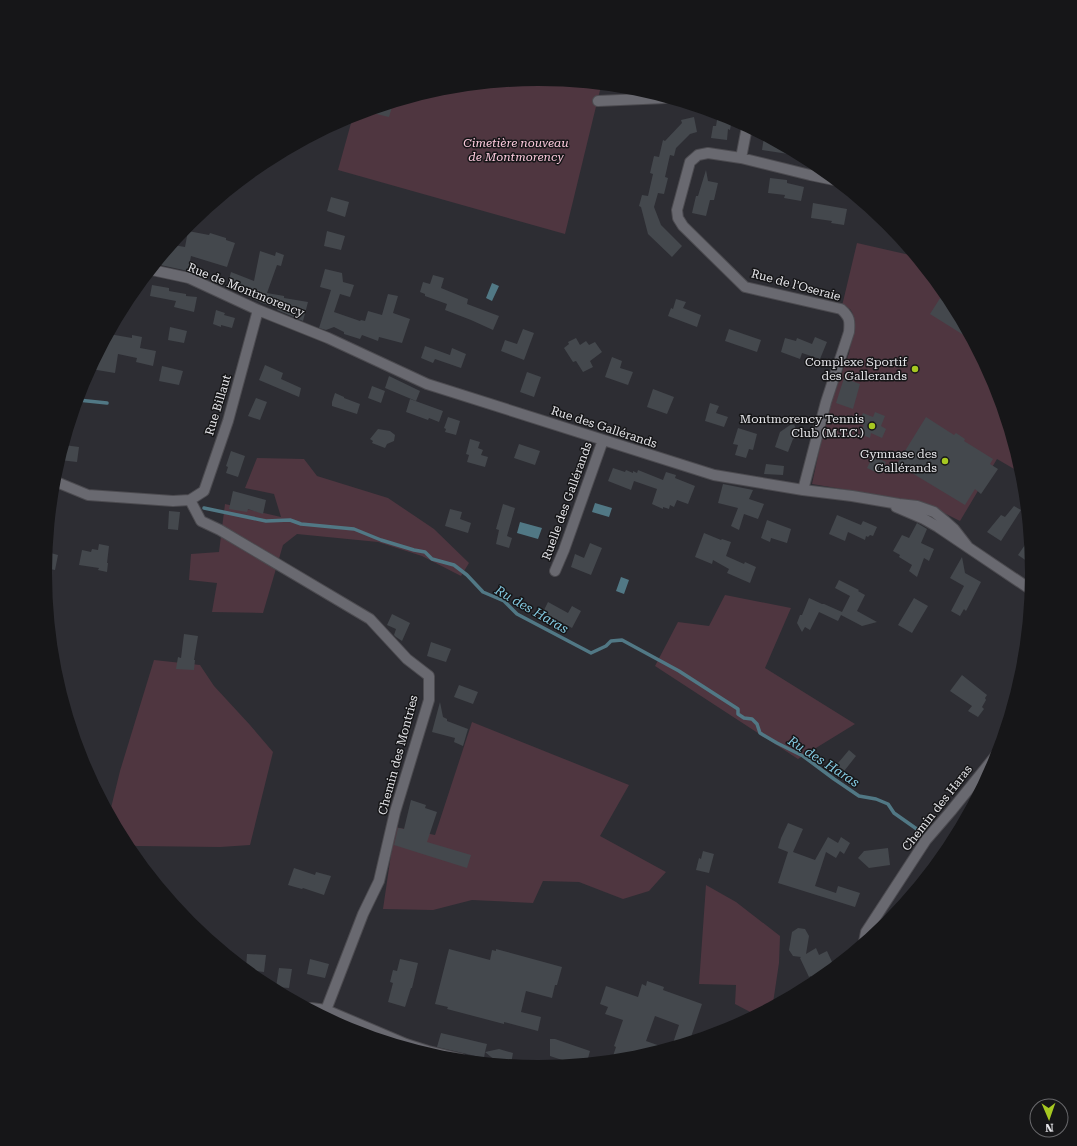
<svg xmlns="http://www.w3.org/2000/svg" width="1077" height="1146" font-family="'Roboto Serif',serif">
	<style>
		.green { fill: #4f3640 }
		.water { fill: #517885 }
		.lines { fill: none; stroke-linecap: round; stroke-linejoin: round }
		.stream { stroke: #517885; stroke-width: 3.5 }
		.building { fill: #44484d }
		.minor-casing { stroke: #4c4b50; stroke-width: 12 }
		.minor { stroke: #696970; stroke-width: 10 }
		.poi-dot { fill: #a6c821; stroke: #161618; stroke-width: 1.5 }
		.labels { text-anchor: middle; stroke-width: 3; stroke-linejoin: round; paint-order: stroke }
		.park-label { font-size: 12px; font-style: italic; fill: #fccadd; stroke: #161618 }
		.street-label { font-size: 12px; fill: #e4e4e8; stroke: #161618 }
		.poi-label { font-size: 12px; fill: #e4e4e8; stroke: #161618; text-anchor: end }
		.water-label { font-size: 13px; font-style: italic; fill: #84cae2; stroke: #161618 }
	</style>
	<rect width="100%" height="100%" fill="#2d2d33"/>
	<path class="green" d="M539,80L601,86L565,234L338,170L353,116L442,89Z
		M857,243L914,256L949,299L995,384L1021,473L997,459L960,521L928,505L885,496L812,484L827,414L849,353L855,322L852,312L850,309L842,306Z
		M257,458L304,459L317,476L388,498L434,529L469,563L461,576L422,556L378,542L297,534L283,545L263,613L212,612L217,583L189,580L191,554L219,552L225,504L281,517L274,494L245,488Z
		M725,595L791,608L765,668L855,724L798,759L655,666L678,622L709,626Z
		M154,660L200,665L214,686L250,725L273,752L250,845L220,847L137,846L126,844L110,812L120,771Z
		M472,722L629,785L600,836L666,872L649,891L623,899L579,882L543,881L533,903L472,900L433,910L383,909L395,827L435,835Z
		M706,885L736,902L780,936L779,963L773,1003L754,1014L735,1004L736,985L699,984Z"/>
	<path class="water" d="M492,283L499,286L492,301L486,298Z
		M595,503L612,508L609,517L592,512Z
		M520,522L542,528L538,539L517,533Z
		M621,577L629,580L624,594L616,591Z"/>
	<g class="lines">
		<path class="stream" d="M78,400L107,403
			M204,508L266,521L290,520L301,524L354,529L381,540L414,550L425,552L432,559L454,565L467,575L483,592L504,601L517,614L591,653L606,646L611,641L622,640L679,671L738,709V714L744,718L752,719L757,724L760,733L777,743L803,756L834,779L859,796L876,799L888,804L894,813L921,832"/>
	</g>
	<path class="building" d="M393,104L389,117L368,112L384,107Z
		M718,114L732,119L730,130L728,129L727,140L711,138L713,126H716Z
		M694,117L697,132L690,134L676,148L674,156L670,155L665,177L668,178L664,194L658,193L654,207L661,225L682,246L672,257L648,234L641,207L639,206L642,195L648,196L653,174L650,173L654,156L659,157L663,140L665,141L682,123L681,120Z
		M764,137L795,153V155L762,150Z
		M706,170L708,181L718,183L714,200H710L706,216L692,213L696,196H698Z
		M770,178L787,180V183L804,187L801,201L784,198L785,195L768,193Z
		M331,197L349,202L345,217L327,211Z
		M813,203L847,209L844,225L831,223L832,221L811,218Z
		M188,231L209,235L210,233L226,238V240L235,243L227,267L191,256L188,271L156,264L165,254L169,255L170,248L173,245L185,247Z
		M327,231L345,236L341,250L324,246Z
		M260,251L275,256L276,252L284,255L281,266L277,265L267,293L284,296V298L308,302L303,321L277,310L278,308L262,303L227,287L231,272L254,281Z
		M325,269L342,273L343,282L354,285L350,297L340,294L334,312L360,321L361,320L365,321L368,311L382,315L388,294L398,296L393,313L410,319L402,343L379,337L378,341L362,335L360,339L344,334V332L334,327L326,330L319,328L331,290L320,287Z
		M433,275L444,278L441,288L468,299L467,304L499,316L493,330L471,320L445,310L447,304L425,296V294L420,292L423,282L430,284Z
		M152,285L169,288V291L186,294V296L197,297L194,312L174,307L176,301L150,296Z
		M944,292L949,299L970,339L930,314Z
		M676,299L686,302L683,308L701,315L697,327L668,316L671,308L673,309Z
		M216,310L225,313L224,315L235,318L232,328L221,325V327L213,324Z
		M170,327L187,331L184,343L168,340Z
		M523,329L534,333L524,360L501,351L505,340L517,344Z
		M729,329L761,340L757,352L725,341Z
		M109,334L132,338V335L142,337L140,348L156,351L153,366L136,362L137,358L118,354L115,373L91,369Z
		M815,337L827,342L820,359L802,353L800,359L781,352L785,338L796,341L797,338L812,344Z
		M576,338L580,345L586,341L589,345L595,342L602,352L590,361L593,367L583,372L576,361L573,362L564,348L569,344L568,342Z
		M425,346L450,355L452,348L466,354L461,368L435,359L433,363L421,358Z
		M612,357L622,361L620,368L633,372L628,385L605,377Z
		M265,365L283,373L281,379L301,388L299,397L259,380Z
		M162,366L183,371L179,385L159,381Z
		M527,372L541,377L534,397L520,392Z
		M389,376L420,391L416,401L385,388Z
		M844,378L860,384L853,409L836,403Z
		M372,386L385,391L381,403L368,398Z
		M653,389L674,397L667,414L647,407Z
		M335,393L344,397V398L360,404L357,414L332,406V402Z
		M256,398L267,402L260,420L248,416Z
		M410,399L443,411L439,422L429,418L428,420L406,412Z
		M710,403L719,406L716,413L728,417L724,427L705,421Z
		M875,412L885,416L881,426L886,429L882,438L871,433L870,438L860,434L864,425L858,423L863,413L873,417Z
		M448,417L460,421L456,435L445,432L446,429L444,428Z
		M926,417L954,435L956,433L965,439L964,441L993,459L990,464L998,469L981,494L975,489L965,505L897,464Z
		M793,423L800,435L793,439L788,452L775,447L780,432Z
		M738,428L757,434L753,450L749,449L746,458L735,455L738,445L733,444Z
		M378,429L390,431L395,435L394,441L387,444L385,448L372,443L373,441L370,439Z
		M470,439L480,442L478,448L483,450L481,455L488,457L485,467L467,462L469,455L466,454Z
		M519,444L540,451L535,465L514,458Z
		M64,445L79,447L77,462L60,460Z
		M231,451L245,456L238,477L226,473L228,467L226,466Z
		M873,456L886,462L880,474L867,468Z
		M766,464L784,466L783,475L764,474Z
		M613,468L625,472L626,470L633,473V471L637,473L638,470L663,480L666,472L676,475L675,478L695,486L688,504L677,500L674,507L670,505L669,509L663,507V509L652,504L657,489L634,481L631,490L608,481Z
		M723,484L753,490L749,499L764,504L758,519L744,514L739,530L731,526L738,508L718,503Z
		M233,491L266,500L263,514L248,509L247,512L229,509Z
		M503,504L515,508L507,536L512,538L509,548L496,544L499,530L496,529Z
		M1014,506L1021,510L1001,541L987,532L1001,515L1005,517Z
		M450,509L462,512L460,519L471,523L468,533L445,526Z
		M169,511L180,512L178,530L168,529Z
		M837,515L861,525L863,521L877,527L873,536L870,535L868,537L866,536L865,540L848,532L845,541L829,534Z
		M767,520L791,529L787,543L771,538L770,542L761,538Z
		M917,523L927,529L921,543L934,549L929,561L924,558L917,577L909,571L912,565L899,557L900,555L893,551L902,535L909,538Z
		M704,533L721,540L722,539L731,542L726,556L744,564L745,562L756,567L750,583L727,573L729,569L713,560L712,564L695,557Z
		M1029,539L1030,550L1031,564L1018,555Z
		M590,543L602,548L591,575L571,567L575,554L584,558Z
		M99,544L109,546L107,563H108L107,572L98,570L99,568L79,565L82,550L91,552L92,549L98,550Z
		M47,552L58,555L55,570L45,568Z
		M962,557L965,573L981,582L966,611L964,609L960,616L951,611L964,586L950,578Z
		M839,580L859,590L858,591L865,595L857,611L877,622L862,626L841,615L838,621L819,612L810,630L805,627L802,632L797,623L800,615H802L809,598L822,604H824L842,612L850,596L835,588Z
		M914,598L928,606L912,633L898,625Z
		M548,602L568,613L572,606L581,611L572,628L543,612Z
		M392,614L410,623L402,641L396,637L394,635L396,629L387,625Z
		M184,634L198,636L194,660H195L194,670L176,669L178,657L181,658Z
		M431,642L451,649L446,662L427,656Z
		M962,675L987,695L985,698L986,700L982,707L984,709L978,717L968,711L972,706L950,691Z
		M459,685L478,692L473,704L454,697Z
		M440,702L443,717L447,719V721L468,729L463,746L454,742L455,738L432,732Z
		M849,750L856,756L841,775L833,769Z
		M411,800L426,805L425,808L437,812L427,842L471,855L467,868L394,845L398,828L404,829Z
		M788,823L803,829L793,852L815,860L828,837L838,843L841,837L850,843L844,854L840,851L836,858L826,852L815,886L836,893L838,886L860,893L855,907L778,883L788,852L778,848L781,838Z
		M888,848L890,865L869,868L858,858L864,851Z
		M703,851L714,854L709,873L696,870L699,858L701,859Z
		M294,868L315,875L316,872L331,876L324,895L303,888L302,889L288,885Z
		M798,928L805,929L809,936L806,954L816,948L819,955L827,951L833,964L827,968L828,971L814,982L811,976L809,977L800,958L801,957L793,956L789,950L792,932Z
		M449,949L490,960L492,950L496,951V949L562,967L557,985H555L552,998L526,991L521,1012L541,1017L538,1031L504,1022V1024L447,1009L448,1007L435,1004Z
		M247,954L266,955L264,972L248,970L246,968Z
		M310,959L329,964L325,978L307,974Z
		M400,959L418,963L412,988H411L405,1007L388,1002L393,983L390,982L393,970L397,971Z
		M279,968L292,969L289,988L276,987Z
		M647,981L664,987L663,990L702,1004L690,1040L672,1046L679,1025L655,1016L646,1041L666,1048L635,1057L612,1059L616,1047L614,1046L623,1020L605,1014L608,1007L600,1004L606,986L638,997L642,984L646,986Z
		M441,1033L487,1044L485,1052L499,1049L513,1053L511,1064L496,1061L485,1052L484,1058L437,1047Z
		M550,1039H555L590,1051L587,1062L571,1063L550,1056Z"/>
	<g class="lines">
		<g class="minor-casing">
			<path id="minor" d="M598,101L665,98
				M747,127L741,158L708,153L698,155L690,162L677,210L678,218L683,226L745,287L841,309C850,317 850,321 849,332L826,402L803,490
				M741,158L810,175L834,180
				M152,270L189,278L258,310L328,338L427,384L714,475L803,490L852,496L899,504L917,506L934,512L945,521L954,529L968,547
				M54,481L88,495L173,501L190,500L204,491L228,421L258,310
				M190,500L201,521L220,530L370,619L407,659L429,676V700L395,812L379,881L363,914L326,1010
				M896,507L924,519L938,527L1030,589
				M555,571L564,550L603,440
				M864,942L866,932L926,840L951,811L997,754
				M311,1008L326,1010L406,1044L428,1051L461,1059"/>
		</g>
		<use href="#minor" class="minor"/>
	</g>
	<g class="poi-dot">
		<circle cx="915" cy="369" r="4"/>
		<circle cx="872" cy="426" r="4"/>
		<circle cx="945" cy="461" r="4"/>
	</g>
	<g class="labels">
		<g class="park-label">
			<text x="516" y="147">Cimetière nouveau<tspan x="516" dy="14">de Montmorency</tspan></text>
		</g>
		<g class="street-label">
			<text transform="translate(796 285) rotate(15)" y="4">Rue de l'Oseraie</text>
			<text transform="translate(246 290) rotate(22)" y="4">Rue de Montmorency</text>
			<text transform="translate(218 405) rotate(-73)" y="4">Rue Billaut</text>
			<text transform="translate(604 427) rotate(18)" y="4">Rue des Gallérands</text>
			<text transform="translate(567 501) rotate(-70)" y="4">Ruelle des Gallérands</text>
			<text transform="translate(398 755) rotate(-75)" y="4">Chemin des Montries</text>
			<text transform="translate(937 808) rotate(-52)" y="4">Chemin des Haras</text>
		</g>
		<g class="poi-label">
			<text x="907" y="366">Complexe Sportif<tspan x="907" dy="14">des Gallerands</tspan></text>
			<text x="864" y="423">Montmorency Tennis<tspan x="864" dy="14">Club (M.T.C.)</tspan></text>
			<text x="937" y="458">Gymnase des<tspan x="937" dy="14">Gallérands</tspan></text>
		</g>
		<g class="water-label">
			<text transform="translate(532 609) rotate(30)" y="5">Ru des Haras</text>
			<text transform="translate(824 761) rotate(33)" y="5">Ru des Haras</text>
		</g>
	</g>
	<path d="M0 0H1077V1146H0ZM538 86H539A486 486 0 0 1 1025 572V574A486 486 0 0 1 539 1060H538A486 486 0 0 1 52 574V572A486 486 0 0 1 538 86Z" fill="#161618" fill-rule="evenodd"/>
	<g transform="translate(1049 1118) rotate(178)"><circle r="19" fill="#161618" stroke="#68686b"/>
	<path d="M0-3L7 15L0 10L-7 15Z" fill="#a6c821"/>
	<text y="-6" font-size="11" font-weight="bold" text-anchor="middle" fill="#e4e4e8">N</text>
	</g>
</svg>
